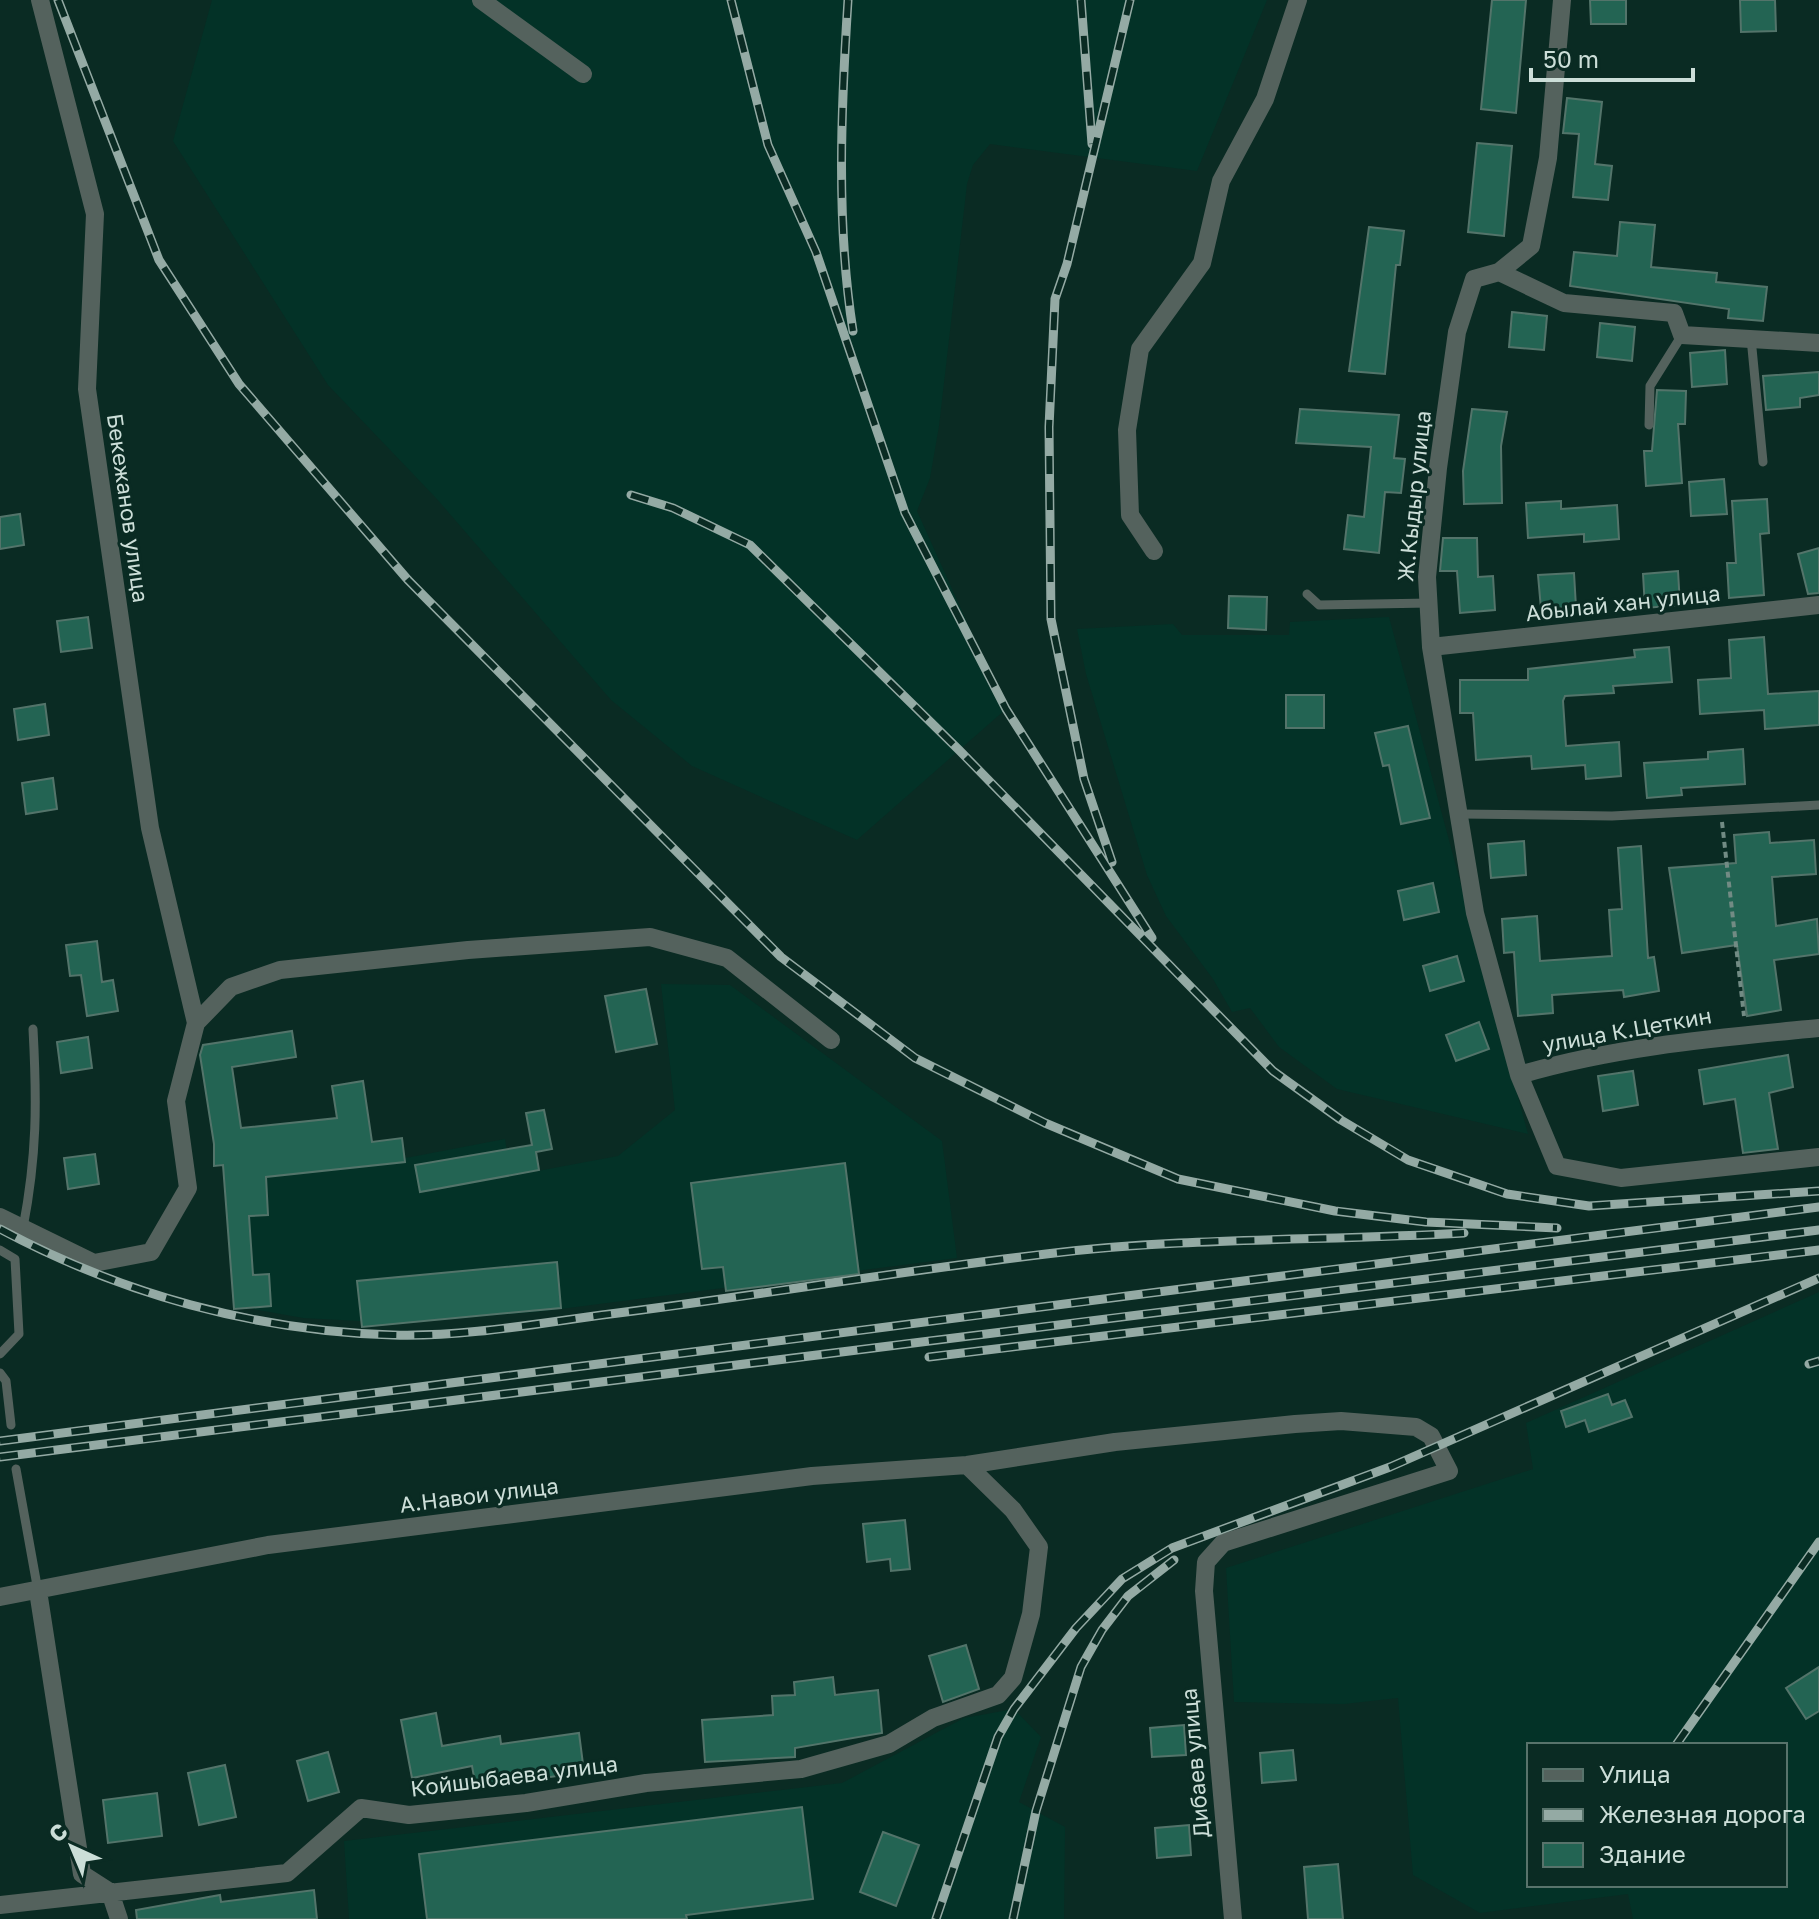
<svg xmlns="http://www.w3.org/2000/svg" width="1819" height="1919" font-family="'Golos Text',sans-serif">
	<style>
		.built { fill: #033227; fill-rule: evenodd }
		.building { fill: #236453; stroke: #53746a; stroke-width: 2 }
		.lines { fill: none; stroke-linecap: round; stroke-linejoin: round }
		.path { stroke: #728b84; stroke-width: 4; stroke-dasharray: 6 4; stroke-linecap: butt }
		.service { stroke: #54625d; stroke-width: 9 }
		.minor { stroke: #54625d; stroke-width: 18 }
		.rail-casing { stroke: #94aaa4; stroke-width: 9 }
		.rail { stroke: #0a2b23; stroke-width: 6; stroke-dasharray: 18; stroke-linecap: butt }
		.labels { text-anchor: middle; stroke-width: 6; stroke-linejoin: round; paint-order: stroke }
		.street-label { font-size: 22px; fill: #ccded8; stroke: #0a2b23 }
	</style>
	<rect width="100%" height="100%" fill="#0a2b23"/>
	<path class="built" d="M212,0H1267L1197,171L990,144L973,165L967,184L939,426L930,478L917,511L1006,709L857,840L692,766L611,700L436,498L328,385L173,141Z
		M1389,617L1528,1134L1337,1089L1279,1047L1250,1008L1232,1012L1213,979L1166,916L1147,875L1086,674L1077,629L1173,624L1182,635H1289L1290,622Z
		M661,984L730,985L942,1141L957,1258L537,1312L397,1323L303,1318L242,1307L230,1180L411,1157L505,1139L511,1176L618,1156L675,1110Z
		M1819,1292V1919H1633L1628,1894L1480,1913L1413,1875L1398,1698L1344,1704L1234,1702L1226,1568L1533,1469L1526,1423ZM1529,1745H1785V1885H1529Z
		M1014,1709L1041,1737L1019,1802L1065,1827L1064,1919H349L344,1841L842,1783L964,1718Z"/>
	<path class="building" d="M1492,0H1526L1516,113L1481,109Z
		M1590,0H1626V24H1591Z
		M1740,0H1775L1776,31L1741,32Z
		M1567,98L1602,102L1595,164L1612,166L1608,200L1573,197L1579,134L1563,133Z
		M1477,143L1512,146L1504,236L1468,232Z
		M1620,222L1655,225L1651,267L1717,273L1716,282L1767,287L1763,321L1728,318L1729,309L1570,286L1574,252L1617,256Z
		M1369,227L1404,231L1400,265H1396L1385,374L1349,371Z
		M1512,312L1547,316L1544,350L1509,347Z
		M1600,323L1635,327L1632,361L1597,357Z
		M1725,350L1727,384L1692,387L1690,353Z
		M1819,372V395L1800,398V407L1766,410L1763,376Z
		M1657,390L1686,391L1685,424H1678L1682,483L1646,486L1644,451H1652Z
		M1300,409L1399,415L1394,458L1405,459L1401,493L1385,492L1379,553L1344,549L1348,515L1364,517L1371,447L1296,443Z
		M1472,409L1507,412L1501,446L1502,503L1464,504L1463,471Z
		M1724,479L1727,514L1691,516L1689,482Z
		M1767,499L1769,533L1760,534L1764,595L1729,598L1727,563H1736L1732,501Z
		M1561,501V509L1617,505L1619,539L1584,542V534L1528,538L1526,503Z
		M20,514L24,545L0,549V517Z
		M1443,538H1477L1478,577L1493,576L1495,610L1460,613L1457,571H1440Z
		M1819,548V593L1808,594L1798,554Z
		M1678,571L1680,605L1645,608L1643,574Z
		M1574,573L1576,607L1541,609L1538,575Z
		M1229,596L1267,597L1266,630L1228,628Z
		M88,617L92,648L61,652L57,621Z
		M1764,637L1768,694L1819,691V725L1765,729L1764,710L1700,714L1698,680L1731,678L1729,640Z
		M1669,647L1672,682L1613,686L1614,693L1565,696L1563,701L1566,746L1619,742L1621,776L1586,779L1585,765L1532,769L1531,756L1476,760L1473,713H1460V680H1528V669L1635,657L1634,650Z
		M1286,695H1324V728H1286Z
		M45,704L49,735L18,740L14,709Z
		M1408,726L1430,818L1401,824L1389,765L1383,766L1375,733Z
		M1743,749L1745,784L1681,788L1682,795L1647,798L1644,763L1708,759V752Z
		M53,778L57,809L26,814L22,783Z
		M1769,832L1770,843L1814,840L1816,874L1772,877L1776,926L1817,919L1819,954L1774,960L1781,1010L1747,1016L1737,945L1682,953L1669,868L1736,863L1734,835Z
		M1524,841L1526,875L1491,878L1488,844Z
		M1641,846L1648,958L1654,957L1659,991L1624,997L1623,990L1552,995L1553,1013L1518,1016L1514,952L1504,953L1502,919L1537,916L1540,961L1612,956L1609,910L1622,909L1618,848Z
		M1433,883L1439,912L1404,920L1398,891Z
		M97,941L102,982L113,980L118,1011L87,1016L81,975L70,976L66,945Z
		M1457,956L1464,981L1430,991L1423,966Z
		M646,989L657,1044L616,1052L605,996Z
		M1479,1022L1489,1049L1456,1061L1446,1035Z
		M292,1031L296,1057L232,1067L241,1128L337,1118L332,1086L363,1081L372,1142L402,1138L405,1162L266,1177L268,1215L249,1216L253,1275L269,1274L271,1306L234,1309L223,1165L214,1166V1144L200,1055L203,1045Z
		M88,1037L92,1068L61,1073L57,1042Z
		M1788,1055L1793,1087L1769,1093L1778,1149L1743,1153L1735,1099L1704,1104L1699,1070Z
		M1633,1071L1638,1105L1603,1111L1598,1076Z
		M544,1110L552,1149L536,1152L539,1170L420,1192L415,1165L532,1145L526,1113Z
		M95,1154L99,1184L68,1189L64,1158Z
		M845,1163L859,1274L726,1291L723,1267L702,1269L691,1183Z
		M557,1262L561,1308L362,1327L357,1281Z
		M1608,1394L1612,1405L1625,1400L1632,1417L1589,1432L1585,1420L1566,1427L1561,1411Z
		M905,1520L910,1569L891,1571L890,1559L867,1562L863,1524Z
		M966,1645L979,1689L943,1702L929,1656Z
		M1819,1667V1711L1806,1719L1786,1688Z
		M833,1677L835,1695L878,1690L882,1733L795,1748V1757L705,1762L702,1720L773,1715L772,1696L795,1695L794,1682Z
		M436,1713L442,1746L500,1736L501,1744L579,1733L584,1772L476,1788L472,1766L412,1778L401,1720Z
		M1184,1725L1186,1755L1152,1757L1150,1728Z
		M1293,1750L1296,1780L1262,1783L1260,1753Z
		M328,1752L339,1792L308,1801L297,1761Z
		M225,1765L236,1817L199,1825L188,1773Z
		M157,1793L162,1836L108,1843L103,1800Z
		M802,1807L813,1899L686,1915L687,1919H427L419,1854Z
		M1189,1825L1191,1855L1157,1858L1155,1828Z
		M883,1832L919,1845L896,1906L860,1892Z
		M1338,1864L1343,1919H1308L1304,1867Z
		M314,1890L317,1919H137L136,1910L220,1895L221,1902Z"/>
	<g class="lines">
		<path class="path" d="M1722,822L1744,1016"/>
		<path class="service" d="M1751,338L1763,462
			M1649,425L1650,386L1682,335
			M1307,594L1319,605L1429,603
			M1460,814L1612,816L1819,805
			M23,1228C37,1155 37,1103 33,1029
			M0,1250L15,1259L19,1334L0,1354
			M0,1373L6,1381L11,1425
			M16,1469L38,1591"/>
		<path class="minor" d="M40,0L95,214L87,389L150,828L196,1023
			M481,0L583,74
			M1562,0L1548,158L1531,246L1499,272L1474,279L1457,332L1438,468L1427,577L1431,647L1475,913L1519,1075L1557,1166L1621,1178L1819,1157
			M1499,272L1564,303L1674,313L1682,335L1819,343
			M1154,551L1130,515L1127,430L1140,349L1202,263L1221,181L1265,99L1298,0
			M1431,647L1819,605
			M1519,1075C1617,1046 1717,1038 1819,1028
			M0,1217L94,1263L151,1252L188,1188L176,1101L196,1023L231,987L280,970L468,950L650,937L727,958L831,1040
			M38,1591L82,1874L110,1892L119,1919
			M0,1597L268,1545L812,1476L967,1465L1115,1442L1295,1424L1341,1421L1416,1427L1431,1436L1449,1471L1223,1543L1206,1562L1204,1591L1233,1919
			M0,1905L287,1873L361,1808L409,1815L526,1803L646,1783L801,1769L889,1744L933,1718L998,1695L1013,1678L1031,1614L1039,1547L1013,1510L967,1465"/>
		<g class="rail-casing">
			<path id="rail" d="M58,0L159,260L239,384L408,580L781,957L915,1058L1045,1123L1178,1179L1335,1211L1426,1222L1557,1228
				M731,0L768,145L816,252L905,513L1006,709L1152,938
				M848,0C841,109 836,223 853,331
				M1081,0L1092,144
				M631,495L673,508L750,545L959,750L1273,1071L1341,1120L1408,1160L1507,1194L1589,1206L1819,1191
				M1112,862L1084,779L1051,619L1049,427L1055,299L1067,264L1130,0
				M0,1229C121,1294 256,1331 393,1335C462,1337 534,1324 602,1315C750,1297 898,1271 1046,1254C1185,1237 1325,1241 1464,1233
				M929,1357L1819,1250
				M1809,1364L1819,1361
				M0,1441L1819,1207
				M0,1457L1819,1230
				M1676,1745L1819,1542
				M936,1919L998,1737L1014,1709L1076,1628L1122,1579L1172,1548L1390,1467L1819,1278
				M1013,1919L1036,1811L1081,1667L1102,1630L1128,1596L1174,1560"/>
		</g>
		<use href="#rail" class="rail"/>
	</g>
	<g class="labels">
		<g class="street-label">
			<text transform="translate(1414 496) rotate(-84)" y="8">Ж.Кыдыр улица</text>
			<text transform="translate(128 508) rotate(82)" y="8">Бекежанов улица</text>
			<text transform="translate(1623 603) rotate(-6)" y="8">Абылай хан улица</text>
			<text transform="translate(1627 1030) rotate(-10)" y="8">улица К.Цеткин</text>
			<text transform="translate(479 1495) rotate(-7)" y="8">А.Навои улица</text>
			<text transform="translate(1195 1763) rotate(-95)" y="8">Дибаев улица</text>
			<text transform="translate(514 1776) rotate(-7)" y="8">Койшыбаева улица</text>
		</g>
	</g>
	<rect x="1527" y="1743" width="260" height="144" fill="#0a2b23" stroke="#58736b" stroke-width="2"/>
	<rect x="1543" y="1769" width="40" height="12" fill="#54625d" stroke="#58736b" stroke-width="2"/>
	<text x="1599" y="1783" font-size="24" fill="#ccded8">Улица</text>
	<rect x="1543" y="1809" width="40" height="12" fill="#94aaa4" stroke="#58736b" stroke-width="2"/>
	<text x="1599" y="1823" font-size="24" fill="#ccded8">Железная дорога</text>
	<rect x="1543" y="1843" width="40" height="24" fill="#236453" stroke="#58736b" stroke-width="2"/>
	<text x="1599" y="1863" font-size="24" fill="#ccded8">Здание</text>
	<g transform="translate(72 1847) rotate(316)" stroke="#0a2b23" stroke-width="6" paint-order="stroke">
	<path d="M0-6L14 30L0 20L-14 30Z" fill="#ccded8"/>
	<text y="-12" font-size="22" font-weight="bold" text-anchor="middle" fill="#ccded8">С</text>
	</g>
	<path d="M1531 68v12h162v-12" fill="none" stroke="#ccded8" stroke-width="4"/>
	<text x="1543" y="68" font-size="24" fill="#ccded8" stroke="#0a2b23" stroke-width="6" paint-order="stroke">50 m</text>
</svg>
